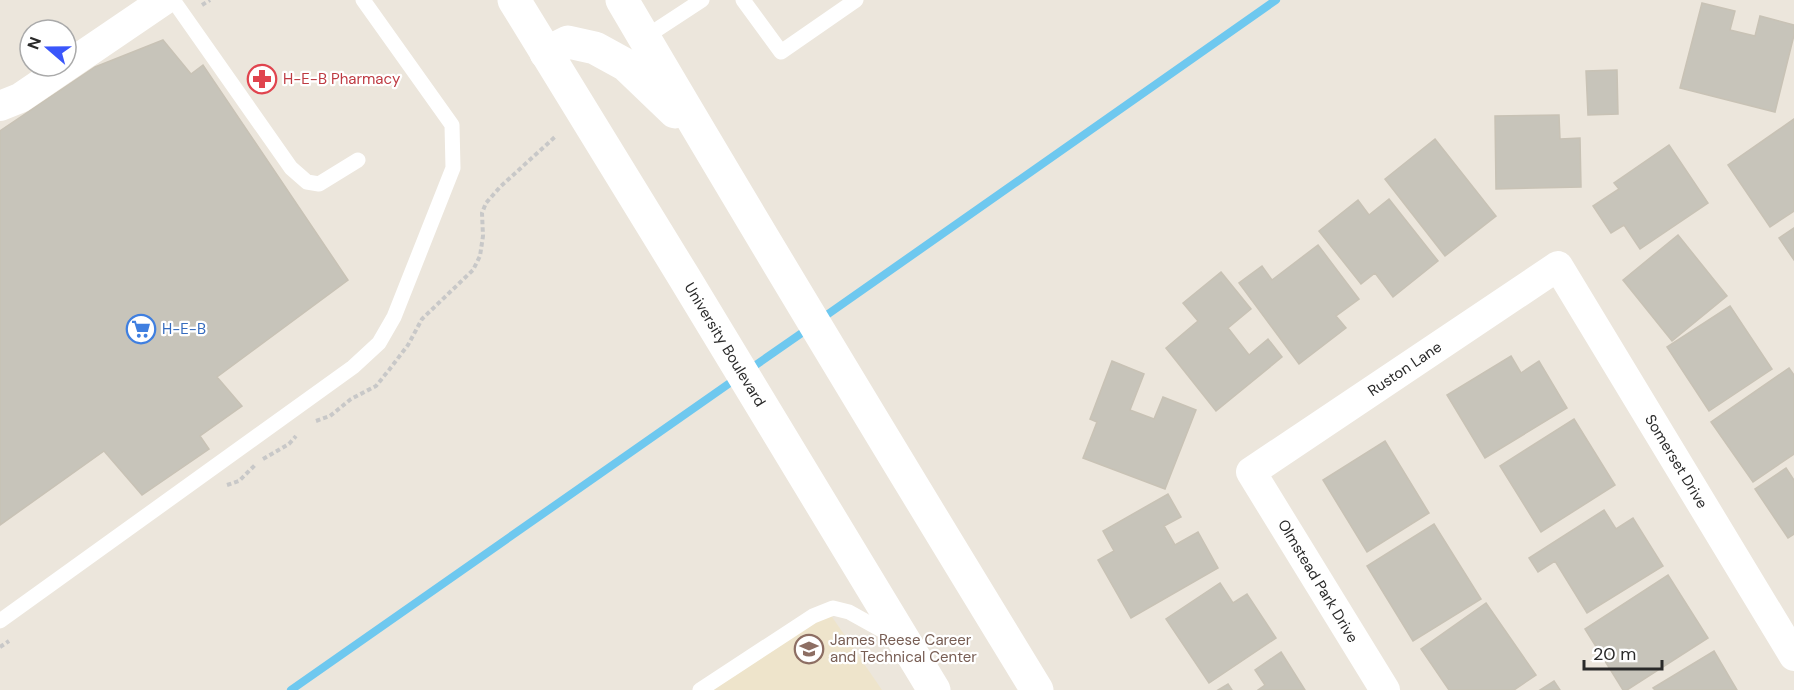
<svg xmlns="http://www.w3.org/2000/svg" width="1794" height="690" font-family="'DM Sans',sans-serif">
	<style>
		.education { fill: #eee4cb }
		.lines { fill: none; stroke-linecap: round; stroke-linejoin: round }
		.stream { stroke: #6ec8ef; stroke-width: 8 }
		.building { fill: #c7c4ba; stroke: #c8c2b5; stroke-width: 1.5 }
		.path { stroke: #c8c8c8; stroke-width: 4; stroke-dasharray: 4.5 3; stroke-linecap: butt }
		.service { stroke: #fff; stroke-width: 15 }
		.minor { stroke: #fff; stroke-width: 30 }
		.secondary { stroke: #fff; stroke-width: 33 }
		.labels { text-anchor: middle; stroke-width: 4.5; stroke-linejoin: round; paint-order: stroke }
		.health-label { font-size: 15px; fill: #be3a42; stroke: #fff; text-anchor: start }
		.shop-label { font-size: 15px; fill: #366cbe; stroke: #fff; text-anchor: start }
		.street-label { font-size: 15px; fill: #2a2a2a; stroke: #fff }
		.education-label { font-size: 15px; fill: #785e54; stroke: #fff; text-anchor: start }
	</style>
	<rect width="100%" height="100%" fill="#ece6dc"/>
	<path class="education" d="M826,608L882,690H700Z"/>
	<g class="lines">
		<path class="stream" d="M821,319L1276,0
			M750,369L809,328
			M291,690L737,378"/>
	</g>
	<path class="building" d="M1702,3L1735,11L1730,30L1755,36L1760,16L1794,25V35L1775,112L1680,88Z
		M163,40L191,74L203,65L348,280L217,377L242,406L200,436L209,449L142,495L104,451L0,525V131L95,67Z
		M1617,70L1618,114L1588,115L1586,71Z
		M1559,115L1560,139L1580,138L1581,187L1496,189L1495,116Z
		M1794,119V211L1770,227L1728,165Z
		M1435,139L1496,216L1445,256L1385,179Z
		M1669,145L1708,203L1640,249L1624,225L1611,233L1593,206L1619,189L1614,183Z
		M1389,199L1438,261L1393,297L1375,273L1361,284L1319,231L1358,200L1369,215Z
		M1794,228V260L1779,238Z
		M1678,235L1727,296L1672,341L1623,280Z
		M1318,245L1359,299L1336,316L1346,328L1299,364L1239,283L1262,266L1272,280Z
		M1221,272L1251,309L1228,328L1249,355L1268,339L1282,357L1216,411L1166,348L1198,321L1183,303Z
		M1730,306L1772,369L1709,411L1667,347Z
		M1511,356L1521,373L1539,361L1567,408L1485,458L1447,395Z
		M1112,361L1144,374L1130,410L1154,419L1163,397L1196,410L1165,489L1083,458L1097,422L1090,419Z
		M1789,368L1794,375V454L1753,482L1711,422Z
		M1574,419L1615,485L1541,532L1500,466Z
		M1385,441L1429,513L1367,552L1323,480Z
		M1786,468L1794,480V534L1788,538L1755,489Z
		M1168,494L1181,517L1164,526L1175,545L1198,532L1218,568L1131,618L1098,560L1114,551L1103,531Z
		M1604,510L1616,529L1633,518L1663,566L1587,613L1555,561L1538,572L1529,558Z
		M1434,524L1481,599L1413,641L1367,566Z
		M1668,575L1708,638L1627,690H1623L1585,629Z
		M1220,583L1233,603L1247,594L1276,638L1209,683L1166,619Z
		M1486,603L1536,675L1514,690H1449L1421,649Z
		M1714,651L1737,690H1655L1653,688Z
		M1281,652L1305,690H1258L1265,685L1255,670Z
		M1554,681L1560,690H1540Z
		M1228,684L1232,690H1218Z"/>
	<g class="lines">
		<path class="path" d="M202,5L210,0
			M316,421L330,416L351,399L376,386L389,370L408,345L422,319L473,270L480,256L483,236L482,213L486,203L500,187L556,136
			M263,459L289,444L296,436
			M227,485L239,481L255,465
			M0,647L9,641"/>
		<path class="service" d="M173,0L291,168L307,182L319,184L358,160
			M743,0L781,52L856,0
			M644,38L702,0
			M0,621L353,367L379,343L394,317L453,168L452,125L363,0
			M700,690L813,616L833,608L849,612L894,637"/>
		<g class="minor">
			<path d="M0,106L20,98L164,0"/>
			<path id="s1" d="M1385,690L1251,472L1558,266L1794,656"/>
		</g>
		<g class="secondary">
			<path id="s2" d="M514,0L684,277L934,690"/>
			<path d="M622,0C758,232 897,461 1037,690"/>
			<path d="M546,53L568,42L595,48L626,65L675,112"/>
		</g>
	</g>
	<defs>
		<g id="pharmacy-ring" transform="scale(1.5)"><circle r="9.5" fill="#fff" stroke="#e0444e" stroke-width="1.5"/><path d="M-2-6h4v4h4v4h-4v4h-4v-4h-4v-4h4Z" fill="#e0444e"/></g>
		<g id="supermarket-ring" transform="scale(1.5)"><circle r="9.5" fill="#fff" stroke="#3f7fe0" stroke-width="1.5"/><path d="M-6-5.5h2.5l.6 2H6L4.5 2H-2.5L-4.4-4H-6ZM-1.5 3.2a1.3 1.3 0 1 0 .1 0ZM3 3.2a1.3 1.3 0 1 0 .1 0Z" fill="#3f7fe0"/></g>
		<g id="school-ring" transform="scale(1.5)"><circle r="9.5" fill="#fff" stroke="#8d6e63" stroke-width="1.5"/><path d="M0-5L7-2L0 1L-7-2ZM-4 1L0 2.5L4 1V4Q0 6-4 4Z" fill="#8d6e63"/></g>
	</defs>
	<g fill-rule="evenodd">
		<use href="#pharmacy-ring" x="262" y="79"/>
		<use href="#supermarket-ring" x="141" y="329"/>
		<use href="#school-ring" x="809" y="649"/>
	</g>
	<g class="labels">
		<g class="health-label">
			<text x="283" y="84">H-E-B Pharmacy</text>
		</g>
		<g class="shop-label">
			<text x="162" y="334">H-E-B</text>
		</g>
		<g class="street-label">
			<text dy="5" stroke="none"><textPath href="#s2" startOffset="404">University Boulevard</textPath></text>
			<text dy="5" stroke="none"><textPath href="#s1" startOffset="441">Ruston Lane</textPath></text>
			<text dy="5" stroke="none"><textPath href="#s1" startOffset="854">Somerset Drive</textPath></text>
			<text transform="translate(1318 581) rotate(59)" y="5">Olmstead Park Drive</text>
		</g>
		<g class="education-label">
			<text x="830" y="645">James Reese Career<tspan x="830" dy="17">and Technical Center</tspan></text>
		</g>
	</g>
	<g transform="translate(48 48) rotate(290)"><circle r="28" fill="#ffffff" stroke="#aaaaaa" stroke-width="1.5"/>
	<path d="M0-4.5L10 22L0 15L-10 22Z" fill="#3a56fb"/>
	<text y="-9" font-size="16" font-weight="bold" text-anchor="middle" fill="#2a2a2a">N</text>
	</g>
	<path d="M1584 660v9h78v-9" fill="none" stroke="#2a2a2a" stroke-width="3"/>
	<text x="1593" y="660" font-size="18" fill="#2a2a2a" stroke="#ffffff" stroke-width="4.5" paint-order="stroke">20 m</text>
</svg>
